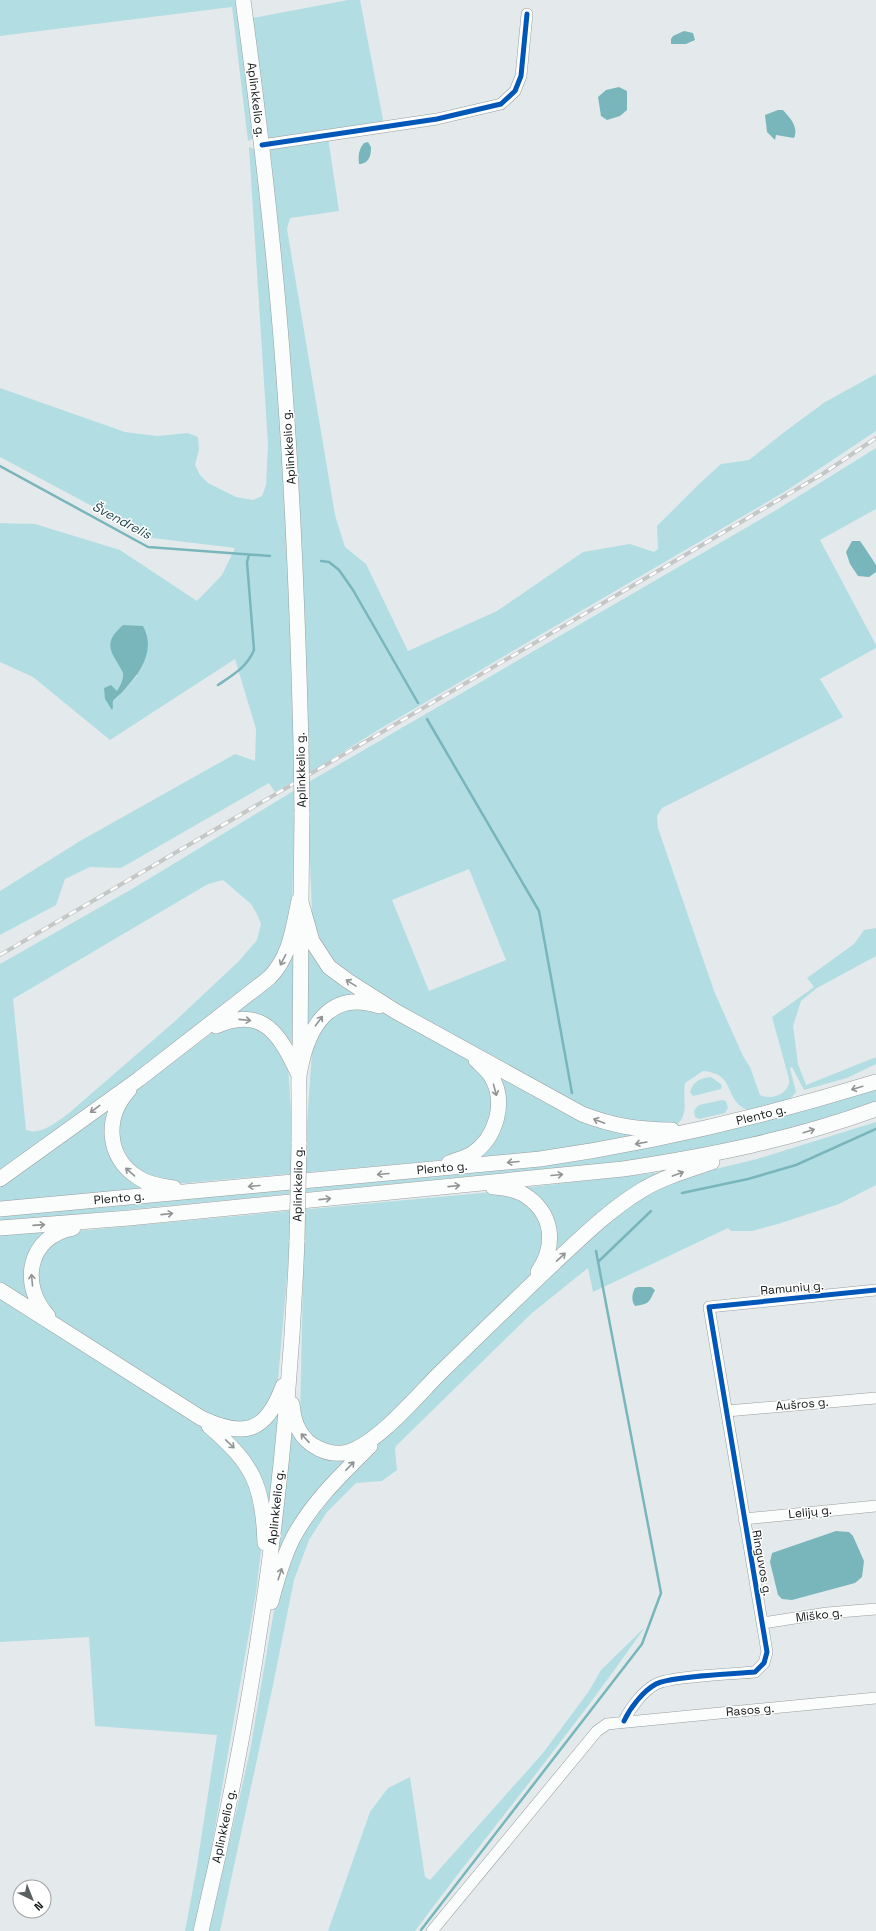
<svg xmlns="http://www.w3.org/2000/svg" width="876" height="1931" font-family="'Space Grotesk',sans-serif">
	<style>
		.green { fill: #b2dee3; fill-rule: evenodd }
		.water { fill: #78b6bc }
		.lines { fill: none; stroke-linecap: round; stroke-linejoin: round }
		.stream { stroke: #78b6bc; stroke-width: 2.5 }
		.minor-casing { stroke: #999e9e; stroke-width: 12 }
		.highway-casing { stroke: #999e9e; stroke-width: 16 }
		.minor { stroke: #fbfcfc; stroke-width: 11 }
		.highway { stroke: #fbfcfc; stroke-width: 15 }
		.rail-casing { stroke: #c5c6c6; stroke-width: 4 }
		.rail { stroke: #fff; stroke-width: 2.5; stroke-dasharray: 8; stroke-linecap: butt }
		.highway-bridge-casing { stroke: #999e9e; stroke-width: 16; stroke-linecap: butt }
		.highway-bridge { stroke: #fbfcfc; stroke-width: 15 }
		.cycleway-casing { stroke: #fff; stroke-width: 8 }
		.cycleway { stroke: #0057b8; stroke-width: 5 }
		.oneway { stroke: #929494 }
		.labels { text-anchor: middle; stroke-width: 3; stroke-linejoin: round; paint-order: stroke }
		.street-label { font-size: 12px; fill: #111515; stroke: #fff }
		.water-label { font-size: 13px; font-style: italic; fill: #1e464a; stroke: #fff }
	</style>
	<rect width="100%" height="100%" fill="#e4eaeb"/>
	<path class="green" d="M0,0H237L254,138L248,141L232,7L0,36Z
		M348,0H360L385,130L328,137L339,211L290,218L287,229L335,515L345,547L366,564L408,651L497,611L583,552L630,544L654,552L658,549L657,526L699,484L721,464L749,460L783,433L825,402L876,374V431L786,491L378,730L308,774L278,235L270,147L252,18Z
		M249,147L256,150L276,330L291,586L294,781L275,792L269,783L121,868L90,867L65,879L56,905L0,935V891L80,841L235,754L255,761L256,729L235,659L110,740L33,677L0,662V523L35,524L120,550L197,601L222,575L235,548L152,538L0,457V388L125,432L157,436L188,433L198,437L199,449L195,465L200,475L208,483L236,497L253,500L262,496L266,485L268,445ZM123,625L131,626L137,676L113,701L123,679Z
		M876,448V509L820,540L876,645V648L820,679L843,717L662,808L657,816L658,828L714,991L743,1056L750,1067L760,1095C771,1101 791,1093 789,1079L772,1017L814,987L807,978L854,944L864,930L876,928V956L817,988L801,1001L793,1026L798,1064L806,1085L876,1057V1064L847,1078L804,1090L792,1067L790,1068L796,1092L790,1099L750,1111C722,1101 738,1074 703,1071L685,1083C682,1099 691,1117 673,1127L600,1119L341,972L321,950L312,914L307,783L778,509ZM469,869L506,960L429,991L392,900Z
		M295,790L292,911L284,953L255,985L0,1175V964L132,889ZM223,880L251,904L257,914L261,924L257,940L239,961L174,1022L69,1113C58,1121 41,1136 26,1130L13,999L208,884Z
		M306,940L362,997L306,1035Z
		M294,952V1053L284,1037L229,1015Z
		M372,1007C396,1018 475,1057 487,1078C492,1086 493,1098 496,1107L476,1147L457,1157L434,1161L175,1184L148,1179L122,1158L116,1124L129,1095L216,1030L247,1023L270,1032L288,1065L292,1125L306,1137L312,1052L321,1026L344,1008Z
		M491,1069L640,1136L557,1150L470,1160L491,1142Z
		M711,1077L722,1085L721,1089L693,1096L690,1092C693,1081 701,1078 711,1077Z
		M876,1088V1104L799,1129L669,1157L0,1222V1215L446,1175Z
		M722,1100L726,1101L728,1108L725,1113L699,1119L695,1117L694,1110L699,1105Z
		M113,1102L107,1132L150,1189L0,1203V1187Z
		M876,1122V1185L839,1204L778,1224L752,1231H731L728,1228L593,1292L588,1268L532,1313L396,1446L395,1449L397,1470L382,1481L356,1483L327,1512L309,1540L294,1580L273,1685L220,1931H209L250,1751L273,1616L283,1576L304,1527L389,1430L598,1227L658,1188L703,1172L757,1159Z
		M680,1170L553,1260L556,1239L521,1188Z
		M491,1192H503L533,1206L547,1240L534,1272L373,1432L347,1449L318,1445L300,1419L304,1231L291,1232L277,1391L274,1402L250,1424L213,1420L91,1339L65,1324L50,1312L44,1303L36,1272L48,1245L77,1231Z
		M54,1230L42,1238L34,1306L0,1285V1235Z
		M0,1294L197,1420L244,1465L261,1532V1550L256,1593L205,1885L194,1931H185L196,1872L217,1735L95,1726L89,1637L0,1642Z
		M280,1412L270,1514L223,1432L273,1420Z
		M292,1424L299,1438L354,1457L277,1564Z
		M645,1627C572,1732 491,1829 415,1931H326H328L370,1812L388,1788L410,1777L425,1877L430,1880L543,1753L589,1691L601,1670Z"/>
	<path class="water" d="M684,31L693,33L695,40L686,44H671V39L673,36Z
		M619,87L627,91V110L620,116L607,120L601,116L598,97L606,90Z
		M778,110H783C790,118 799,127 794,138L776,135L775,140L767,132L765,115Z
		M368,142L371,147C371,155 370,162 361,164H359C358,155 359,149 364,143Z
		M852,541H860C861,542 875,563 876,565C876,568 876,570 876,572L869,577L858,576L850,564L846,552Z
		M123,625L143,626C156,650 141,672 124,690C122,693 115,698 113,701C112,705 114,706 112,710L105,699L104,688L111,685L117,691C120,686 124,679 123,673C122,670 119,666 117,662C106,645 109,638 123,625Z
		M638,1287H651L655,1290C649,1302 650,1304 635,1306C631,1300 632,1294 635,1288Z
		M836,1531L849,1532L853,1536L864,1561L862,1577L855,1583L792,1600L782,1599L778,1595L770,1562L772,1553Z"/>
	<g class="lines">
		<path class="stream" d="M0,466L148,547L270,556
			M321,561L329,562L339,570L353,590L418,703
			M218,685C233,675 247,667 254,650L247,562L249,555
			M427,719L539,911L572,1093
			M682,1193L748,1179L796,1165L876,1129
			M598,1262L651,1211
			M421,1930L642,1644L661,1593L596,1251"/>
		<g class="minor-casing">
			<path id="minor" d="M262,145L437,119L501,104L515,91L521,76L527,14
				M727,1411L876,1398
				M744,1519L876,1506
				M763,1623L827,1613L876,1609
				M624,1721C630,1708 643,1691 656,1684C671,1676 735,1674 755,1672L764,1663L767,1652L709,1307L876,1290
				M432,1931L597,1731L607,1724L876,1698"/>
		</g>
		<g class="highway-casing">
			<path id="highway" d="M243,0C260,125 275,251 284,377C293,499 298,622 301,745
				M302,813L301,902L312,941L329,967L348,981L395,1011L582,1114C613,1126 638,1130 672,1130
				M216,1026C263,1005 280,1035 298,1073
				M300,1055L301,923
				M129,1090C104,1117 106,1158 139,1178C149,1185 162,1186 174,1188
				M299,1144C299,1128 299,1111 299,1095C299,1087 298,1078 300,1070C308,1027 330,989 379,1006
				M449,1163C456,1160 465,1158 472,1154C496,1138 507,1102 491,1076C488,1071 481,1065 476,1060
				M0,1179L139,1079L269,978C290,957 293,929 299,900
				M493,1187C503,1188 515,1189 523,1194C553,1212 557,1244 538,1272
				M0,1209L540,1159C655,1142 766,1116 876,1082
				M0,1228L129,1218L623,1169C709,1156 794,1139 876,1109
				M0,1290L201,1418C244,1438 266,1433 283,1386
				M48,1316C19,1285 28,1236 73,1228
				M292,1404C293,1413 294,1422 299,1430C307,1446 329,1457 348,1452C378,1443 416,1397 439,1374C477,1337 515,1300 554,1263C582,1237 609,1210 642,1190C663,1177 689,1170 712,1162
				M209,1426C253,1464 263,1484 265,1543
				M271,1602C277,1580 283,1558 293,1538C312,1502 342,1474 370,1446
				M201,1931C255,1704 288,1473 297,1240"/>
		</g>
		<use href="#minor" class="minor"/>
		<use href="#highway" class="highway"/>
		<g class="rail-casing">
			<path id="rail" d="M0,955L663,568L824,473L876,438"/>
		</g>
		<use href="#rail" class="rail"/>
		<g class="highway-bridge-casing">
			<path id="highway-bridge" d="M301,745L302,813
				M297,1240L299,1144"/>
		</g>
		<use href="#highway-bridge" class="highway-bridge"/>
		<g class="cycleway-casing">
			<path id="cycleway" d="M262,145L437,119L501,104L515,91L521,76L527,14
				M624,1721C630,1708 643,1691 656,1684C671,1676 735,1674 755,1672L764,1663L767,1652L709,1307L876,1290"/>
		</g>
		<use href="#cycleway" class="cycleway"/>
	</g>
	<defs><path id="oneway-shaft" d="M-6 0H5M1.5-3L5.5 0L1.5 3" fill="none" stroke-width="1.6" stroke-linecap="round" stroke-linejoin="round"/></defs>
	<g class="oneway">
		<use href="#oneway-shaft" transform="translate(283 960) rotate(117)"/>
		<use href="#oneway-shaft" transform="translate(351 983) rotate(-148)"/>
		<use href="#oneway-shaft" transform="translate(245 1020) rotate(6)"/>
		<use href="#oneway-shaft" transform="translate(319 1021) rotate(-53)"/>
		<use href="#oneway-shaft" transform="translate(857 1088) rotate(163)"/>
		<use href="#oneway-shaft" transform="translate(495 1090) rotate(75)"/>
		<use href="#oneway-shaft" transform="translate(95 1109) rotate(143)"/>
		<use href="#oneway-shaft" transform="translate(599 1121) rotate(-159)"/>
		<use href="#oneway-shaft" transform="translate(809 1131) rotate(-17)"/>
		<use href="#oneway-shaft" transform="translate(641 1143) rotate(170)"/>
		<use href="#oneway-shaft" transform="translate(513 1162) rotate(175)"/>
		<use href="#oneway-shaft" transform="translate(130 1172) rotate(-139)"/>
		<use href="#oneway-shaft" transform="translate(383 1174) rotate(175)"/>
		<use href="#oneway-shaft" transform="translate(678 1174) rotate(-20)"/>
		<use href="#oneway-shaft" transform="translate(557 1175) rotate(-5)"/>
		<use href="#oneway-shaft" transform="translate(254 1186) rotate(175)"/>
		<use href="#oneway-shaft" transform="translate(454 1186) rotate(-6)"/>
		<use href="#oneway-shaft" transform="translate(325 1199) rotate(-6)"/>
		<use href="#oneway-shaft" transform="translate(167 1214) rotate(-6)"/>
		<use href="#oneway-shaft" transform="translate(39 1225) rotate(-4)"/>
		<use href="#oneway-shaft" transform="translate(561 1257) rotate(-43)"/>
		<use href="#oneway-shaft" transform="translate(32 1280) rotate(-95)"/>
		<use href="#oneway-shaft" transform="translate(305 1438) rotate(-133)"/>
		<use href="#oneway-shaft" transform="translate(230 1444) rotate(44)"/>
		<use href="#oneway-shaft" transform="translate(350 1466) rotate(-46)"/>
		<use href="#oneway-shaft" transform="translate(280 1574) rotate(-72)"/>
	</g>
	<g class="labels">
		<g class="street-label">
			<text transform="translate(256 100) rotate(83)" y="4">Aplinkkelio g.</text>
			<text transform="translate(289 447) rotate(-94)" y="4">Aplinkkelio g.</text>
			<text transform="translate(301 770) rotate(-91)" y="4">Aplinkkelio g.</text>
			<text transform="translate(761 1115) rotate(-14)" y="4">Plento g.</text>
			<text transform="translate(442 1168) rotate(-5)" y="4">Plento g.</text>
			<text transform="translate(298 1184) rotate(-89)" y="4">Aplinkkelio g.</text>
			<text transform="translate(119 1198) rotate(-5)" y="4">Plento g.</text>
			<text transform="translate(792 1288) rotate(-5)" y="4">Ramunių g.</text>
			<text transform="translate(802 1404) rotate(-5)" y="4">Aušros g.</text>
			<text transform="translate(276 1507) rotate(-84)" y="4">Aplinkkelio g.</text>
			<text transform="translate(810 1512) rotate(-6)" y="4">Lelijų g.</text>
			<text transform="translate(762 1563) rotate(80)" y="4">Ringuvos g.</text>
			<text transform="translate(819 1615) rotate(-7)" y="4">Miško g.</text>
			<text transform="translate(750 1710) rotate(-5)" y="4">Rasos g.</text>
			<text transform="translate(224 1826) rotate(-78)" y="4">Aplinkkelio g.</text>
		</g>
		<g class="water-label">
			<text transform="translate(122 520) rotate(28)" y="5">Švendrelis</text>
		</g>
	</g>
	<g transform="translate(32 1899) rotate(137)"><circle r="19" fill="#ffffff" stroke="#a0a1a1"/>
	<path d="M0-3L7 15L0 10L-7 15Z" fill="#5b6060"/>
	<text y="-6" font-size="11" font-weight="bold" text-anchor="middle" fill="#111515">N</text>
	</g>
</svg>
